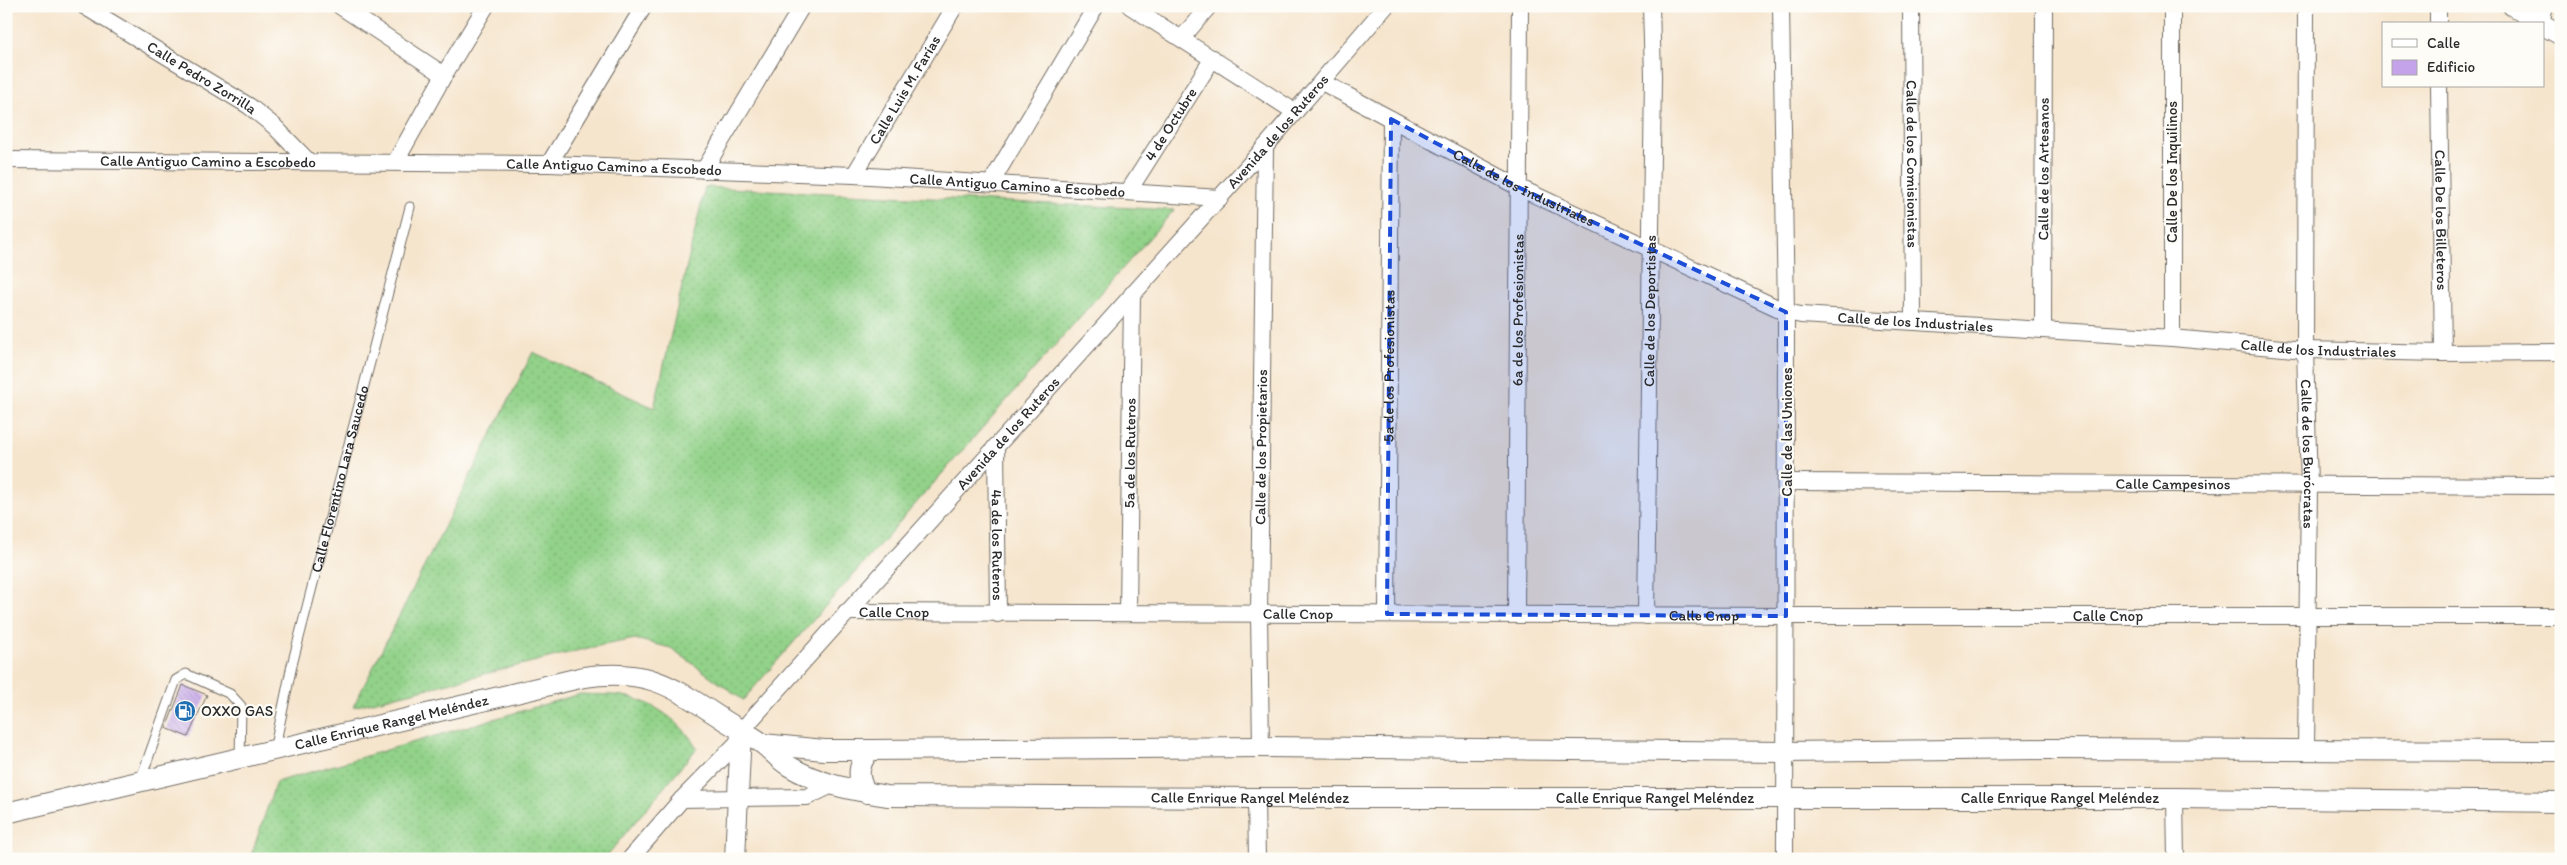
<svg xmlns="http://www.w3.org/2000/svg" width="2567" height="865" font-family="Itim,sans-serif">
	<style>
		.grass { fill: url(#grass-dots); stroke: #5e7e5a }
		.building { fill: url(#building-back-hatch) }
		.lines { fill: none; stroke-linecap: round; stroke-linejoin: round }
		.service-casing { stroke: #726c64; stroke-width: 11 }
		.minor-casing { stroke: #726c64; stroke-width: 18 }
		.tertiary-casing { stroke: #726c64; stroke-width: 22 }
		.service { stroke: #fff; stroke-width: 9 }
		.minor { stroke: #fff; stroke-width: 16 }
		.tertiary { stroke: #fff; stroke-width: 20 }
		.marked { fill: #1d4ed8; fill-opacity: 0.2; stroke: #1d4ed8; stroke-width: 4; stroke-dasharray: 10 6; stroke-linejoin: round }
		.labels { text-anchor: middle; stroke-width: 4.5; stroke-linejoin: round; paint-order: stroke }
		.street-label { font-size: 15px; fill: #2b2b2b; stroke: #fdfcf7 }
		.poi-label { font-size: 15px; fill: #2b2b2b; stroke: #fdfcf7; text-anchor: start }
	</style>
	<defs>
		<pattern id="grass-dots" width="8" height="8" patternUnits="userSpaceOnUse" patternTransform="scale(1.25)"><rect width="8" height="8" fill="#92d289"/><path d="M2 2h.1M6 6h.1" fill="none" stroke="#7eb476" stroke-width="1.8" stroke-linecap="round"/></pattern>
		<pattern id="building-back-hatch" width="6" height="6" patternUnits="userSpaceOnUse" patternTransform="scale(1.25)"><rect width="6" height="6" fill="#c4a3ea"/><path d="M-1 5l2 2M0 0l6 6M5-1l2 2" fill="none" stroke="#9f85be"/></pattern>
	</defs>
	<rect width="100%" height="100%" fill="#fdfcf7"/>
	<filter id="ink" filterUnits="userSpaceOnUse"><feTurbulence type="fractalNoise" baseFrequency=".02" numOctaves="2"/><feDisplacementMap in="SourceGraphic" scale="10" xChannelSelector="R" yChannelSelector="G"/><feConvolveMatrix kernelMatrix="1 2 1 2 8 2 1 2 1" color-interpolation-filters="sRGB"/></filter>
	<filter id="wash" filterUnits="userSpaceOnUse"><feTurbulence type="fractalNoise" baseFrequency=".0096" numOctaves="4" result="noise"/><feDisplacementMap in="SourceGraphic" scale="20" xChannelSelector="R" yChannelSelector="G"/><feGaussianBlur stdDeviation="1.12" result="paint"/><feColorMatrix in="noise" values="0 0 0 0 0 0 0 0 0 0 0 0 0 0 0 0 0 1.4 0 .05"/><feComposite in="paint" operator="in"/></filter>
	<g filter="url(#wash)">
		<rect width="100%" height="100%" fill="#f6e5cd"/>
		<path class="grass" d="M705,187L1174,210L743,700L671,648L635,639L588,648L353,707L533,352L654,408Z
			M580,694C594,695 609,694 623,696C653,701 682,722 697,748L604,859H250L276,782Z"/>
		<g id="blocks">
			<path class="building" d="M183,685L207,695L188,737L166,728Z"/>
		</g>
	</g>
	<g filter="url(#ink)">
		<use href="#blocks" fill-opacity="0" stroke="#726c64" stroke-width="1"/>
		<g class="lines">
			<g class="service-casing">
				<g id="service">
					<path id="s1" d="M274,751L292,665L410,207"/>
					<path d="M140,781L176,680L186,674L230,694L241,706L240,759"/>
				</g>
			</g>
			<g class="minor-casing">
				<g id="minor">
					<path id="s2" d="M84,6L249,106L274,126L309,162"/>
					<path d="M340,6L444,75"/>
					<path d="M1130,6L1295,112"/>
					<path d="M1781,6L1786,312L1785,859"/>
					<path id="s3" d="M1911,6L1913,321"/>
					<path id="s4" d="M2306,6L2305,350L2309,485L2306,750"/>
					<path d="M2438,6V24"/>
					<path d="M2541,23L2545,6"/>
					<path d="M1182,38L1209,6"/>
					<path id="s5" d="M1322,82L1520,188L1786,312L1801,315L2172,338L2305,350L2443,353L2561,352"/>
					<path id="s6" d="M2439,86L2443,353"/>
					<path id="s7" d="M6,160L549,164L854,175L1220,198"/>
					<path d="M396,161L444,75L486,6"/>
					<path d="M549,164L644,6"/>
					<path d="M704,170L802,6"/>
					<path id="s8" d="M854,175L955,6"/>
					<path d="M991,183L1096,6"/>
					<path id="s9" d="M1128,192L1213,58"/>
					<path id="s10" d="M2043,330L2044,6"/>
					<path d="M2172,338V6"/>
					<path id="s11" d="M996,446L998,614"/>
					<path id="s12" d="M1787,482L2561,486"/>
					<path id="s13" d="M846,612L1786,616H2561"/>
					<path id="s14" d="M1128,613L1132,294"/>
					<path id="s15" d="M1387,614L1391,119"/>
					<path id="s16" d="M1516,614L1520,6"/>
					<path id="s17" d="M1646,616L1653,76L1651,6"/>
					<path id="s18" d="M741,731L1265,147L1386,6"/>
					<path id="s19" d="M1261,747L1259,614L1265,147"/>
					<path d="M1256,798L1257,859"/>
					<path d="M2175,798L2176,859"/>
					<path d="M682,799L807,797L832,785"/>
					<path d="M630,859L682,799L739,741"/>
				</g>
			</g>
			<g class="tertiary-casing">
				<g id="tertiary">
					<path d="M2513,6L2542,24"/>
					<path d="M2543,25L2561,35"/>
					<path d="M763,744L824,750H870L1261,747L1785,752L2047,749L2561,751"/>
					<path d="M867,793C856,778 858,764 870,750"/>
					<path id="s20" d="M6,813L584,677C647,668 670,685 721,718C734,727 750,734 763,744C772,751 779,760 789,766C818,784 853,790 887,796L1256,798H2175L2561,802"/>
					<path d="M735,859L741,731"/>
				</g>
			</g>
			<use href="#service" class="service"/>
			<use href="#minor" class="minor"/>
			<use href="#tertiary" class="tertiary"/>
		</g>
	</g>
	<path class="marked" d="M1391,119L1520,188L1786,312V616L1387,614Z"/>
	<defs>
		<g id="fuel-disc" transform="scale(1.125)"><circle r="9.5" fill="#1f6fb2" stroke="#fdfcf7"/><path d="M-5.5-6h7V0h2V4h1.3V-2.5L3-4.5l.8-.8L6-3V5H2.5V1h-1V6h-7ZM-4.2-4.7v3.2H.2V-4.7Z" fill="#fff"/></g>
	</defs>
	<g fill-rule="evenodd">
		<use href="#fuel-disc" x="185" y="711"/>
	</g>
	<g class="labels">
		<g class="street-label">
			<text dy="5" stroke="none"><textPath href="#s2" startOffset="138">Calle Pedro Zorrilla</textPath></text>
			<text dy="5" stroke="none"><textPath href="#s8" startOffset="99">Calle Luis M. Farías</textPath></text>
			<text dy="5" stroke="none"><textPath href="#s9" startOffset="80">4 de Octubre</textPath></text>
			<text dy="5" stroke="none"><textPath href="#s18" startOffset="805">Avenida de los Ruteros</textPath></text>
			<text dy="5" stroke="none"><textPath href="#s7" startOffset="202">Calle Antiguo Camino a Escobedo</textPath></text>
			<text dy="5" stroke="none"><textPath href="#s3" startOffset="158">Calle de los Comisionistas</textPath></text>
			<text dy="5" stroke="none"><textPath href="#s7" startOffset="608">Calle Antiguo Camino a Escobedo</textPath></text>
			<text dy="5" stroke="none"><textPath href="#s10" startOffset="161">Calle de los Artesanos</textPath></text>
			<text transform="translate(2172 172) rotate(-90)" y="5">Calle De los Inquilinos</text>
			<text dy="5" stroke="none"><textPath href="#s7" startOffset="1012">Calle Antiguo Camino a Escobedo</textPath></text>
			<text dy="5" stroke="none"><textPath href="#s5" startOffset="228">Calle de los Industriales</textPath></text>
			<text dy="5" stroke="none"><textPath href="#s6" startOffset="134">Calle De los Billeteros</textPath></text>
			<text dy="5" stroke="none"><textPath href="#s16" startOffset="304">6a de los Profesionistas</textPath></text>
			<text dy="5" stroke="none"><textPath href="#s17" startOffset="305">Calle de los Deportistas</textPath></text>
			<text dy="5" stroke="none"><textPath href="#s5" startOffset="648">Calle de los Industriales</textPath></text>
			<text dy="5" stroke="none"><textPath href="#s5" startOffset="1052">Calle de los Industriales</textPath></text>
			<text dy="5" stroke="none"><textPath href="#s15" startOffset="248">5a de los Profesionistas</textPath></text>
			<text transform="translate(1787 432) rotate(-90)" y="5">Calle de las Uniones</text>
			<text dy="5" stroke="none"><textPath href="#s18" startOffset="400">Avenida de los Ruteros</textPath></text>
			<text dy="5" stroke="none"><textPath href="#s19" startOffset="300">Calle de los Propietarios</textPath></text>
			<text dy="5" stroke="none"><textPath href="#s14" startOffset="160">5a de los Ruteros</textPath></text>
			<text dy="5" stroke="none"><textPath href="#s4" startOffset="448">Calle de los Burócratas</textPath></text>
			<text dy="5" stroke="none"><textPath href="#s1" startOffset="280">Calle Florentino Lara Saucedo</textPath></text>
			<text dy="5" stroke="none"><textPath href="#s12" startOffset="386">Calle Campesinos</textPath></text>
			<text dy="5" stroke="none"><textPath href="#s11" startOffset="99">4a de los Ruteros</textPath></text>
			<text dy="5" stroke="none"><textPath href="#s13" startOffset="48">Calle Cnop</textPath></text>
			<text dy="5" stroke="none"><textPath href="#s13" startOffset="452">Calle Cnop</textPath></text>
			<text dy="5" stroke="none"><textPath href="#s13" startOffset="858">Calle Cnop</textPath></text>
			<text dy="5" stroke="none"><textPath href="#s13" startOffset="1262">Calle Cnop</textPath></text>
			<text dy="5" stroke="none"><textPath href="#s20" startOffset="396">Calle Enrique Rangel Meléndez</textPath></text>
			<text dy="5" stroke="none"><textPath href="#s20" startOffset="1291">Calle Enrique Rangel Meléndez</textPath></text>
			<text dy="5" stroke="none"><textPath href="#s20" startOffset="2101">Calle Enrique Rangel Meléndez</textPath></text>
			<text dy="5" stroke="none"><textPath href="#s20" startOffset="1696">Calle Enrique Rangel Meléndez</textPath></text>
		</g>
		<g class="poi-label">
			<text x="201" y="716">OXXO GAS</text>
		</g>
	</g>
	<rect width="2567" height="865" fill="none" stroke="#fdfcf7" stroke-width="25"/>
	<rect x="2382" y="22" width="162" height="65" fill="#fdfcf7" stroke="#a9a8a5"/>
	<rect x="2392" y="39" width="25" height="8" fill="#ffffff" stroke="#a9a8a5"/>
	<text x="2427" y="48" font-size="15" fill="#2b2b2b">Calle</text>
	<rect x="2392" y="60" width="25" height="15" fill="#c4a3ea" stroke="#a9a8a5"/>
	<text x="2427" y="72" font-size="15" fill="#2b2b2b">Edificio</text>
</svg>
